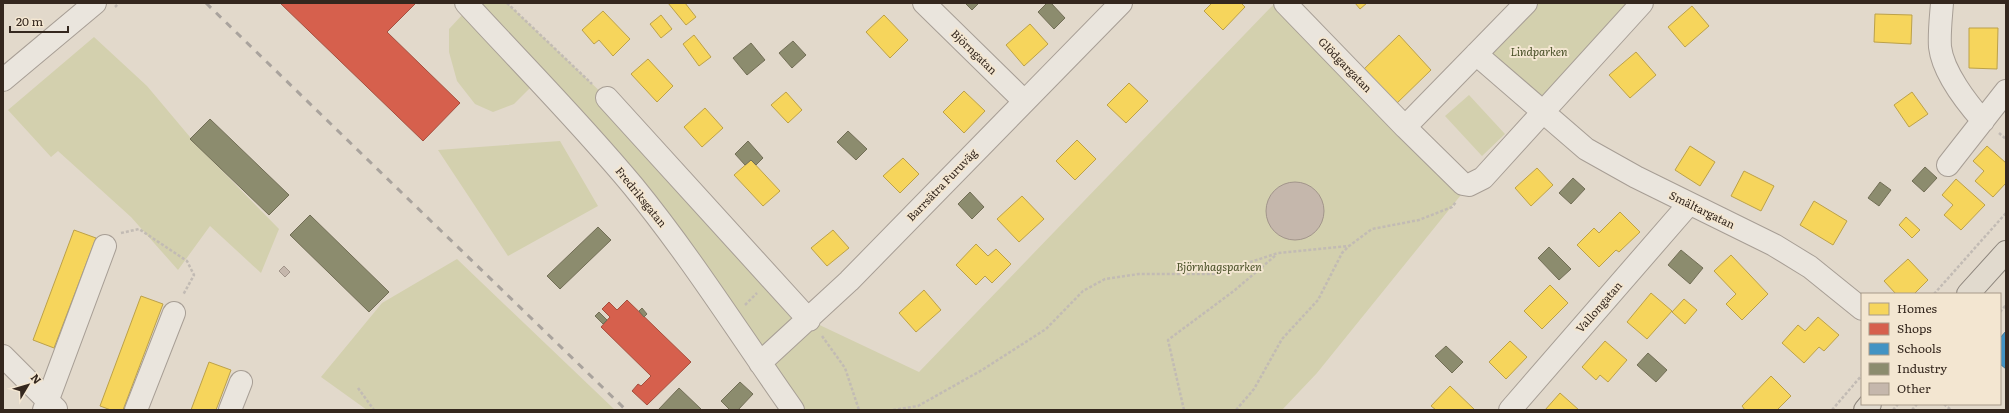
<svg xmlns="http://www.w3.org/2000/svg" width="2009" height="413" font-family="Literata,serif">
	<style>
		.green { fill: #d3d0ae }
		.homes { fill: #f6d55c; stroke: #bca149 }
		.shops { fill: #d6604d; stroke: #a54f3f }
		.schools { fill: #4393c3; stroke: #3e7392 }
		.industry { fill: #8c8c6e; stroke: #726e56 }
		.building { fill: #c5b7ac; stroke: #a2958b }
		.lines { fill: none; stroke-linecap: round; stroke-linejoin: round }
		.minor-casing { stroke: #a79e95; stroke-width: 24 }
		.major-casing { stroke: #8c847b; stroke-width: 24 }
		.path { stroke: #c2bbb4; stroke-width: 2.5; stroke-dasharray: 3 2; stroke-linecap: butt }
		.minor { stroke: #eae5dd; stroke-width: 22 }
		.major { stroke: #e1dace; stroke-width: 22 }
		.rail { stroke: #a9a39d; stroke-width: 3; stroke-dasharray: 7 7; stroke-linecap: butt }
		.labels { text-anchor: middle; stroke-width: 4; stroke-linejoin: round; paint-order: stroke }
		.street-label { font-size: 11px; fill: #34271e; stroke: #f3e6d1 }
		.park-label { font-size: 11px; font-style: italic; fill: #484f26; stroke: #f3e6d1 }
	</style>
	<rect width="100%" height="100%" fill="#e2d9cb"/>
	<path class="green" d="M474,3H507L607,98L809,320L919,372L1275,3L1469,185L1317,373L1282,410H793L760,363Z
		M1528,3H1642L1542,112L1476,54Z
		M464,13L532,86L514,104L493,112L475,104L457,81L449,52V29Z
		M94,37L147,86L195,143L279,229L261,273L210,226L178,270L131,217L58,151L51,157L8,110Z
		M1469,95L1505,134L1482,156L1445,116Z
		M560,141L598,206L508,256L438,150Z
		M457,259L615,410H367L321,377L382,303Z"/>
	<path class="homes" d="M668,3H685L696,17L686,25Z
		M1212,3H1241L1245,7L1223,30L1204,11Z
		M1355,3H1367L1360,9Z
		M1692,6L1709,26L1685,47L1668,27Z
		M603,11L630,39L613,56L599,40L594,44L582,30Z
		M1875,14L1912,15L1911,44L1874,42Z
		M661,15L672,29L661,38L650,24Z
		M884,15L908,40L890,58L866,32Z
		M1030,24L1048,44L1024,66L1006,45Z
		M1969,28H1998L1997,69L1969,68Z
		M694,35L711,57L699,66L683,44Z
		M1399,35L1431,70L1395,105L1362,71Z
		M1636,52L1656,75L1630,98L1609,75Z
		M648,59L673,86L657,102L631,74Z
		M1129,83L1148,101L1126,123L1107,105Z
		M964,91L985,111L964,133L943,112Z
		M786,92L802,110L788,123L771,105Z
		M1912,92L1928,114L1909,127L1894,105Z
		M705,108L723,128L702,147L684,127Z
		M1077,140L1096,159L1075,180L1056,161Z
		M1690,146L1715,162L1700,186L1675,170Z
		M1987,146L2006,163V183L1993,197L1975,181L1984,171L1973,161Z
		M903,158L919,174L900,193L883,176Z
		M751,160L780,191L763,206L734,175Z
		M1537,168L1553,185L1531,206L1515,188Z
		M1744,171L1774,186L1761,211L1731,196Z
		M1956,179L1985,205L1961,230L1944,215L1953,205L1942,195Z
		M1022,196L1044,219L1019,242L997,219Z
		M1814,201L1847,221L1833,245L1800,225Z
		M1620,212L1640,232L1619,252L1616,250L1599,267L1577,245L1594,228L1599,233Z
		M1906,217L1920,230L1912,238L1899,225Z
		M74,230L96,238L54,348L33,340Z
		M833,230L849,248L827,266L811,248Z
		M976,244L988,256L996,249L1011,264L992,283L985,276L976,285L956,265Z
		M1731,255L1768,294L1742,320L1726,304L1736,294L1714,271Z
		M1908,259L1928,280L1914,294H1896L1884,281Z
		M1550,285L1568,303L1542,329L1524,311Z
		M924,290L941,310L916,332L899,313Z
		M1651,293L1672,311L1647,339L1627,322Z
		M141,296L163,304L123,410H111L100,406Z
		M1684,299L1697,310L1685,324L1672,312Z
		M1818,317L1839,335L1824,351L1819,347L1804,363L1782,343L1798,325L1805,331Z
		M1510,341L1527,357L1506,379L1489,362Z
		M1605,341L1627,360L1608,382L1600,375L1596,380L1582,367Z
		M209,362L231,370L216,410H191Z
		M1771,376L1791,396L1777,410H1745L1742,406Z
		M1450,386L1475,410H1436L1431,406Z
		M1560,393L1579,410H1545Z"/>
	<path class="shops" d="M280,3H416L387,32L460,103L423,141Z
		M627,300L691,362L647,405L632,391L638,384L641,386L651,376L601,327L610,317L602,309L609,302L617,310Z"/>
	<path class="schools" d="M2006,331V369L2000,364V338Z"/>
	<path class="industry" d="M965,3H979L972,10Z
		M1047,3H1051L1065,18L1054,29L1038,12Z
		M793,41L806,55L792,68L779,53Z
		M751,43L765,60L747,75L733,58Z
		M210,119L289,195L269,215L190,139Z
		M848,131L867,149L856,160L837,142Z
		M748,141L763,158L756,165L751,160L745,165L735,154Z
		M1925,167L1937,178L1924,192L1912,181Z
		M1573,178L1585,189L1571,204L1559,193Z
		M1880,182L1891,190L1879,206L1868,198Z
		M970,192L984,207L972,219L958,204Z
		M310,215L389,292L369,312L290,235Z
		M598,227L611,240L560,289L547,276Z
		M1549,247L1571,269L1559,280L1538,258Z
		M1681,250L1703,268L1690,284L1668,265Z
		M642,308L647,314L644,317L639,311Z
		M599,312L607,320L603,324L595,316Z
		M1446,346L1463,362L1452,373L1435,356Z
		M1648,353L1667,370L1656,382L1637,365Z
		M740,382L753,394L738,410H730L721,401Z
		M679,388L702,410H658Z"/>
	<path class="building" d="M1266 211a29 29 0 1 1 58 0a29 29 0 1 1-58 0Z
		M284,266L290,272L285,277L279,271Z"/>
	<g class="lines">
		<g class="minor-casing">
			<path id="minor" d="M466,3C522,64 580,122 633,186C691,257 740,335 793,410
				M924,3L1024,101
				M1285,3L1405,127
				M1526,3L1405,127L1463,184L1469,185L1483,178L1642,3
				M1942,3C1941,17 1939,33 1940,47C1943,72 1967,103 1983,121
				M1476,54L1586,149L1636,177L1774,245L1810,267L1862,309
				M3,80L95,3
				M607,98L809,320
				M1948,165L2006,91
				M3,356L56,409
				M760,363L849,281L1121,3
				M44,410L105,246
				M136,410L174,313
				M230,410L241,382
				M1510,410L1689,204"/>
		</g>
		<g class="major-casing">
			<path id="major" d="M1968,294L2006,252
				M1865,410L1870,404"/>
		</g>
		<path class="path" d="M417,3H420
			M507,3L592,84
			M115,7L119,3
			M1999,133L2006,139
			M121,233L139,229L187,261L194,275L183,295
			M1934,294L2006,213
			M745,305L757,293
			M2000,312L2006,305
			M822,336L845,368L859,410
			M358,388L374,410
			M1944,404L1951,410
			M893,410L918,406L982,370L1046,329L1083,291L1105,279L1139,274H1214L1278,253L1349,246
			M1184,410L1168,340L1235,290L1276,255
			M1236,410L1254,389L1282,339L1318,300L1342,253L1349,246L1372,229L1419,220L1452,207L1456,202
			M1832,410L1862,375
			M1893,410L1898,404
			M1912,410L1917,404"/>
		<use href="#minor" class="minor"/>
		<use href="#major" class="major"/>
		<path class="rail" d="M206,3L626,410"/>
	</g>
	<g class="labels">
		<g class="street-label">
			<text transform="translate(974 52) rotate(44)" y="4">Björngatan</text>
			<text transform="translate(1345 65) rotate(46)" y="4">Glödgargatan</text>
			<text transform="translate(942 185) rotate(-46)" y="4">Barrsätra Furuväg</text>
			<text transform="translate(641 197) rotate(51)" y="4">Fredriksgatan</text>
			<text transform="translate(1702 210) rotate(26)" y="4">Smältargatan</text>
			<text transform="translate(1599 307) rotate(-49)" y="4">Vallongatan</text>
		</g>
		<g class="park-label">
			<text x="1539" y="56">Lindparken</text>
			<text x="1219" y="271">Björnhagsparken</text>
		</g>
	</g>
	<rect width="2009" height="413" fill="none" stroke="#34271e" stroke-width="8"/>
	<rect x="1861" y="293" width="140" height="112" fill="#f3e6d1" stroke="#a79a89"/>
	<rect x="1869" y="303" width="20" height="12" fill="#f6d55c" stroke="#a79a89"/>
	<text x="1897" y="313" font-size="12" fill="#34271e">Homes</text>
	<rect x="1869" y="323" width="20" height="12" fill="#d6604d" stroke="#a79a89"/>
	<text x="1897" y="333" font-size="12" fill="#34271e">Shops</text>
	<rect x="1869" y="343" width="20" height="12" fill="#4393c3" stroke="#a79a89"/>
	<text x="1897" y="353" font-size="12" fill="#34271e">Schools</text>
	<rect x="1869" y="363" width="20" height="12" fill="#8c8c6e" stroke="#a79a89"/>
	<text x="1897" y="373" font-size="12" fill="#34271e">Industry</text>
	<rect x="1869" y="383" width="20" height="12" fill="#c5b7ac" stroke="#a79a89"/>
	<text x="1897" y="393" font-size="12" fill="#34271e">Other</text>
	<g transform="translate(28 385) rotate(52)" stroke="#f3e6d1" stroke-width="3" paint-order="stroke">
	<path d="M0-3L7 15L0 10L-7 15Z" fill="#34271e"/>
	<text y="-6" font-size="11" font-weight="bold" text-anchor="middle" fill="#34271e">N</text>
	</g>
	<path d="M10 26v6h58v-6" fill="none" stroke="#34271e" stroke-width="2"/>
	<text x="16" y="26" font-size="12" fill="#34271e" stroke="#f3e6d1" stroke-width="3" paint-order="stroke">20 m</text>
</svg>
